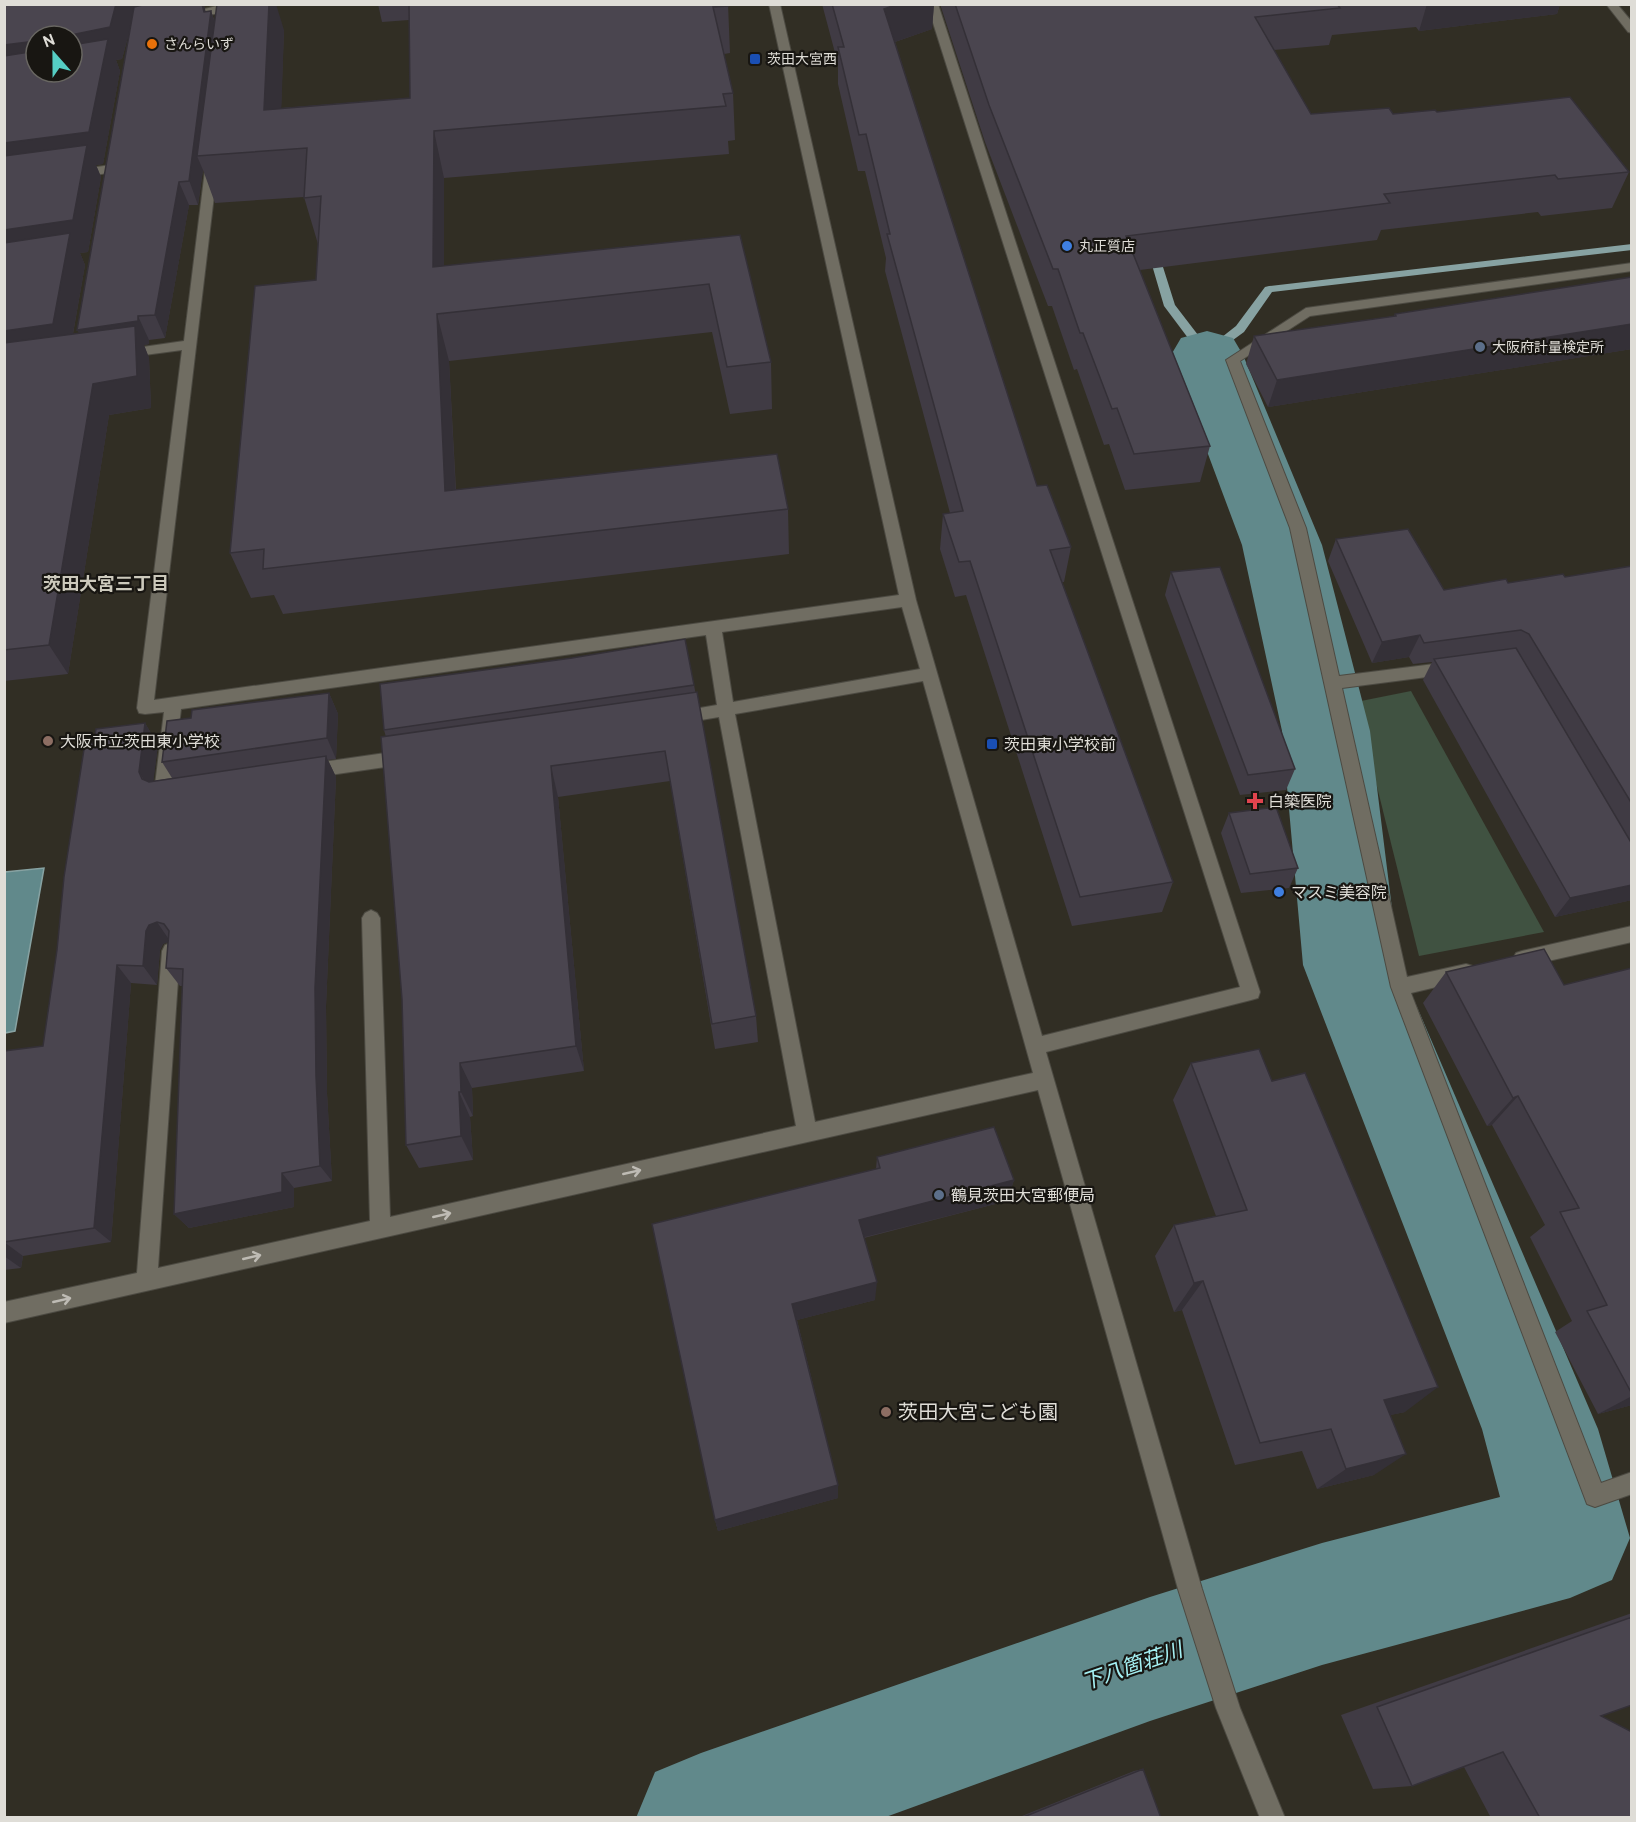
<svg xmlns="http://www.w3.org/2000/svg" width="1636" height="1822" font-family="Overpass,'Noto Sans JP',sans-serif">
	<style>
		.green { fill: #405241 }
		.water { fill: #61898b; stroke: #87a2a2; stroke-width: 1.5 }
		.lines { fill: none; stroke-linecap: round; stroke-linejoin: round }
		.stream { fill: #87a2a2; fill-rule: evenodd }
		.river { fill: #61898b; fill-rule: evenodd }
		.minor-casing { stroke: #4c4a42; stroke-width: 2 }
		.minor { fill: #706d62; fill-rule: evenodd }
		.wall { fill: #403b44; fill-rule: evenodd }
		.shaded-wall { fill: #343037 }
		.building { fill: #4a454f; stroke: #343037; stroke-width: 1.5 }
		.oneway { stroke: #bebbb4 }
		.food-dot { fill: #e8710a; stroke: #181612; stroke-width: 2 }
		.transit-dot { fill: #1a4fb4; stroke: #181612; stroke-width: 2 }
		.shop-dot { fill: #3f7fe0; stroke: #181612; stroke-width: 2 }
		.service-dot { fill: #5c6f8a; stroke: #181612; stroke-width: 2 }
		.education-dot { fill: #8d6e63; stroke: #181612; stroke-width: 2 }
		.health-dot { fill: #e0444e; stroke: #181612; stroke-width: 2 }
		.labels { text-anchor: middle; stroke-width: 4.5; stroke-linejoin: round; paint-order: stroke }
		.far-poi-label { font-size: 14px; fill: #dfddd7; stroke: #181612; text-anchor: start }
		.poi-label { font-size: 16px; fill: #dfddd7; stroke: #181612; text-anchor: start }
		.neighbourhood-label { font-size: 18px; font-weight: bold; fill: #ccc9bc; stroke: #181612 }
		.near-poi-label { font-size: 20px; fill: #dfddd7; stroke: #181612; text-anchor: start }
		.near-water-label { font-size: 21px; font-style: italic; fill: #a5f1f4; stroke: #181612 }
	</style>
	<rect width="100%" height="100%" fill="#312e24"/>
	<path class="green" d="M1411,691L1544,932L1419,956L1356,702Z"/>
	<path class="water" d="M44,868L15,1031L5,1033V872Z"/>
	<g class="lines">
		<path class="stream" d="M1632,244V250L1272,292L1244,332L1207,359L1203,358L1164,306L1147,248L1152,245L1157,248L1175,305L1208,348L1236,326L1265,287L1269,286Z"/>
		<path class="river" d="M1207,331L1233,338L1243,355L1322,545L1370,731L1399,965L1598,1429L1630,1538L1612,1580L1570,1598L1322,1665L1150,1721L883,1818H636L655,1772L701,1753L1150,1597L1322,1543L1500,1497L1482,1429L1303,965L1282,731L1242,545L1171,355L1181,338Z"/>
		<g class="minor-casing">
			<path id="minor" d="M225,4H236L234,10L230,11L188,19L182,16L184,14Z
				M769,4H780L916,600L1042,1036L1240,987L927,4H938L1260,992L1258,998L1251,1000L1046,1052L1202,1589L1240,1708L1285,1818H1260L1216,1708L1178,1589L1038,1090L4,1323V1302L137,1273L162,951L165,945L171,943L177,945L180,951L158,1268L370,1221L362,918L365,913L371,910L377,913L380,918L390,1217L796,1126L719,717L677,724L671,723L669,718L671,713L677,712L717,705L706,635L181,709L172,784L180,786L183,791L180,796C172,799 165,801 157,798L154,793L164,712L145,714L139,713L137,708L182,350L122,358L115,354L122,350L184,341L206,162L208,159H216L218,162L154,700L899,595ZM902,607L920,669L733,702L722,632ZM923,681L1033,1073L815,1122L735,714Z
				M1606,4H1617L1632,22V33L1628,32Z
				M111,165L117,169L115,172L75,178L69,174L75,170Z
				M1632,263V271L1310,316L1240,361L1306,528L1339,676L1450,662L1456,664L1458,668L1456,672L1450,674L1342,688L1407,977L1466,964L1473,966L1475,972L1473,978L1466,980L1411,993L1601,1483L1632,1472V1494L1595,1507L1587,1504L1584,1496L1391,987L1290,528L1226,360L1306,308Z
				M406,750L412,752L414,757L412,762L406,764L309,778L303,776L301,771L303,766L309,764Z
				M1632,926V942L1522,967L1516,965L1513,959L1516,953L1522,951Z"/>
		</g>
		<use href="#minor" class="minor"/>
	</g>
	<path class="wall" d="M4,4H204L205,12L211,11L215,22L284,30L281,108L410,98L409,20L382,22L378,4H728L730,53L724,54L733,93L735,140L728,141L729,154L444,178V266L740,235L771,362L772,409L730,414L712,332L449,361L456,490L788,509L789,554L283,614L274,595L251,598L230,553L316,280L318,244L304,197L215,203L203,170L198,205H189L165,338L149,340V344L144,345L149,358L151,408L109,415L68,674L4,681ZM132,22L79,333L73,334L85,265L80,253L88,252L101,177L96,165L103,164L120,71L116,60L122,59Z
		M822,4H934L932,29L895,42L1037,486L1071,547L1064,582H1062L1173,882L1162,912L1072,926L966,595L955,597L940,549L943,514L950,513L885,271L886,258L865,171H858L838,84V64Z
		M940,4H1560L1557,14L1419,31L1416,27L1332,35L1329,45L1274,50L1311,114H1393L1437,112L1629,172L1612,208L1541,216L1538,212L1381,230L1377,240L1140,270L1210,446L1200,482L1125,490L1109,444L1104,445L1077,369L1074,370L1052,306H1048L985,142Z
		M1632,277V349L1268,407L1246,364L1254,336L1394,316L1395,314Z
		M1336,539L1444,590L1565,577L1632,566V900L1555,917L1423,680L1432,662L1413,664L1409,657L1372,663L1328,561Z
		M1171,572L1295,769L1286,790L1240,795L1165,595Z
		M694,685L756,1016L758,1042L715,1049L670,781L558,797L584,1071L472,1088L473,1116L470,1117L473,1160L419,1168L406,1145L402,999L386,737L384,730Z
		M329,693L338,714L336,759L328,760L336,777L326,1006L327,1093L332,1181L294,1188V1207L189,1228L174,1214L183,986H180L166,968L168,942L163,944L160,950L157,985L131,983L111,1242L23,1256L21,1268L4,1270V1051L43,1046L94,743L145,723L158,745L153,781L172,778L162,762L191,718Z
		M1229,813L1298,868L1289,888L1241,893L1221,833Z
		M1632,968V1405L1598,1414L1555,1332L1572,1321L1530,1237L1545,1225L1492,1125L1487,1126L1423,1003L1446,972L1564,985Z
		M1191,1063L1405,1412L1390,1415L1374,1475L1317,1489L1302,1451L1235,1465L1182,1310L1174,1312L1155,1256L1174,1225L1216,1216L1173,1100Z
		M877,1157L1014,1180L1007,1201L864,1238L875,1300L797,1320L838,1485V1498L718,1531L715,1520L652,1224L876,1169Z
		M1632,1613V1705L1601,1716L1632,1818H1491L1464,1767L1412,1786L1373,1789L1341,1715Z
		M1143,1769L1161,1818H1017L1134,1771Z"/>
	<path class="shaded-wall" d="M116,4H204L207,18L211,11L219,35L197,156L203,170L198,205L132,22L122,59L116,60L120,71L103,164L96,165L101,177L88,252L80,253L85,265L69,356L4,365V143L72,69V36H66Z
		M269,4H276L284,30L280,150L264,110Z
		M898,4H934L932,29L883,46L884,9Z
		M1427,4H1560L1557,14L1419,31Z
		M36,41V72L4,79V45Z
		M434,131L444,178V315L433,267Z
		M179,182L189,205L165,338L155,315Z
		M437,314L449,361L458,536L445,491Z
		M138,316L149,340V344L144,345L149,358L151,408L109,415L68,674L49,645L89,353L77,330Z
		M1632,324V349L1268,407L1277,380Z
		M1420,635L1409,657L1372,663L1382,642Z
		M329,693L338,714L336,759L327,738Z
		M145,723L158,745L152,793L139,772Z
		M326,756L336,777L326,1006L327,1093L332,1181L320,1166L316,1076L315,988Z
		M551,766L558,797L584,1071L576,1046Z
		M1632,885V900L1555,917L1570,898Z
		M157,922L170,941L163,944L160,950L157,985L143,966L146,931L149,925Z
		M117,965L131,983L111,1242L94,1228Z
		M460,1063L472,1088L473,1116L461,1092Z
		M459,1092L470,1117L473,1160L461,1136Z
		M1518,1096L1492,1125L1487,1126L1513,1098Z
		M282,1173L294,1188V1207L189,1228L174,1214Z
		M1014,1180L1007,1201L857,1239L859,1220Z
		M4,1242L23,1256L21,1268L4,1256Z
		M1203,1281L1182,1310L1174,1312L1194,1283Z
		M877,1282L875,1300L793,1321L792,1304Z
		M1438,1387L1405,1412L1353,1423L1384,1400Z
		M1632,1396V1405L1598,1414Z
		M1406,1454L1374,1475L1317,1489L1346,1469Z
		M838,1485V1498L718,1531L715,1520Z"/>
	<path class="building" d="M4,4H116L110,27L66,36H36V41L4,45Z
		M147,4H202L204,12L211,11L189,181L179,182L155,315L138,316V321L77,330L134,7Z
		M217,4H269L264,110L410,98L409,4H728V6L713,7L733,93L723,94L726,106L434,131L433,267L740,235L771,362L727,367L709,284L437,314L445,491L777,454L788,509L263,569L264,549L230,553L255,286L316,280L321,196L304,198L307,148L197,156Z
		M832,4H898L884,9L1037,486L1047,485L1071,547L1050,550L1173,882L1080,897L970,561L959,562L943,514L963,511L887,234H890L866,134L859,135L838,47H844Z
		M955,4H1337L1340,8L1255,17L1311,114L1389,108L1393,114L1435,110L1437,112L1570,97L1629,172L1558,179L1555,175L1384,194L1390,203L1126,236L1210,446L1134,454L1117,408L1112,409L1083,333H1080L1058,269H1053L989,105Z
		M108,39L89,132L4,143V56L36,51V72H72V45Z
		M87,145L73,220L4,230V156Z
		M70,233L53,324L4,331V243Z
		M1632,277V324L1277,380L1254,336L1396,316L1395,314Z
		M135,326L137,376L93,384L49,645L4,650V343Z
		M1408,529L1444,590L1506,579L1508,583L1563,574L1565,577L1632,566V804L1529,634L1521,630L1424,643L1420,635L1382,642L1336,539Z
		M1220,567L1295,769L1248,775L1171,572Z
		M685,639L694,685L384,730L380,684L572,658Z
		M1516,648L1632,844V885L1570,898L1434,659Z
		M697,692L756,1016L712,1024L665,751L551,766L576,1046L460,1063L461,1092H459L461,1136L406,1145L402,999L381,737Z
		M329,693L327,738L162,762L167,721L191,718L192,710Z
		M145,723L139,772L142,779L149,782L326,756L315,988L316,1076L320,1166L282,1173V1192L174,1214L183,969L166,968L169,931L164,924L157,922L149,925L146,931L143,966L117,965L94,1228L4,1242V1051L43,1046L57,950L64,877L85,743H94L96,729Z
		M1276,807L1298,868L1250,874L1229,813Z
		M1544,949L1564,985L1632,968V1394L1587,1311L1607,1305L1560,1212L1579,1208L1518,1096L1513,1098L1446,972Z
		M1259,1049L1272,1081L1305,1073L1438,1387L1384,1400L1406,1454L1346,1469L1331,1429L1260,1443L1203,1281L1194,1283L1174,1225L1247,1210L1191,1063Z
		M994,1127L1014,1180L859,1220L877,1282L792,1304L838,1485L715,1520L652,1224L880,1168L877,1157Z
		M1632,1617V1705L1601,1716L1632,1732V1818H1540L1503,1752L1412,1786L1377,1707Z
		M1143,1769L1161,1818H1021Z"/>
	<defs><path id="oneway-shaft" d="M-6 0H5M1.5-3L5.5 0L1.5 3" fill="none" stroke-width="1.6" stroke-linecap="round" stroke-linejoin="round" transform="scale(1.5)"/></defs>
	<g class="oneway">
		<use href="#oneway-shaft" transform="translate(632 1172) rotate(-13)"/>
		<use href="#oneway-shaft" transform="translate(442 1215) rotate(-13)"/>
		<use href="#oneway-shaft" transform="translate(252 1257) rotate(-13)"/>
		<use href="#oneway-shaft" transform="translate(62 1300) rotate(-13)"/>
	</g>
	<circle class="food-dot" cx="152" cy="44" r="6"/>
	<g class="transit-dot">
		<rect x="749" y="53" width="12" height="12" rx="3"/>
		<rect x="986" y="738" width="12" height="12" rx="3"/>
	</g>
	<g class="shop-dot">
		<circle cx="1067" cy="246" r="6"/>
		<circle cx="1279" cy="892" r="6"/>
	</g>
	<g class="service-dot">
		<circle cx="1480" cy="347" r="6"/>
		<circle cx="939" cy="1195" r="6"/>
	</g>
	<g class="education-dot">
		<circle cx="48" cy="741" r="6"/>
		<circle cx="886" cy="1412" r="6"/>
	</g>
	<path class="health-dot" d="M1252 792h6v6h6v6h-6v6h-6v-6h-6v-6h6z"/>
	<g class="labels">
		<g class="far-poi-label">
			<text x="164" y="49">さんらいず</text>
			<text x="767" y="64">茨田大宮西</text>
			<text x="1079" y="251">丸正質店</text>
			<text x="1492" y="352">大阪府計量検定所</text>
		</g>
		<g class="poi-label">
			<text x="60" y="747">大阪市立茨田東小学校</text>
			<text x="1004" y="750">茨田東小学校前</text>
			<text x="1268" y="807">白築医院</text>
			<text x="1291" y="898">マスミ美容院</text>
			<text x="951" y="1201">鶴見茨田大宮郵便局</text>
		</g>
		<g class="neighbourhood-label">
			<text x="106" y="590">茨田大宮三丁目</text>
		</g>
		<g class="near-poi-label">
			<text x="898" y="1419">茨田大宮こども園</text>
		</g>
		<g class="near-water-label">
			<text transform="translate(1132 1666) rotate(-19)" y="7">下八箇荘川</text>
		</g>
	</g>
	<rect width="1636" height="1822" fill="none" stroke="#dfddd7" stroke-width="12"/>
	<g transform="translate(54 54) rotate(339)"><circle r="28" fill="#181612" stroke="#686661" stroke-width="1.5"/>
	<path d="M0-4.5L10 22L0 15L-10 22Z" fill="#55cec4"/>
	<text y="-9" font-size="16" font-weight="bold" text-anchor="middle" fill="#dfddd7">N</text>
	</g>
</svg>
